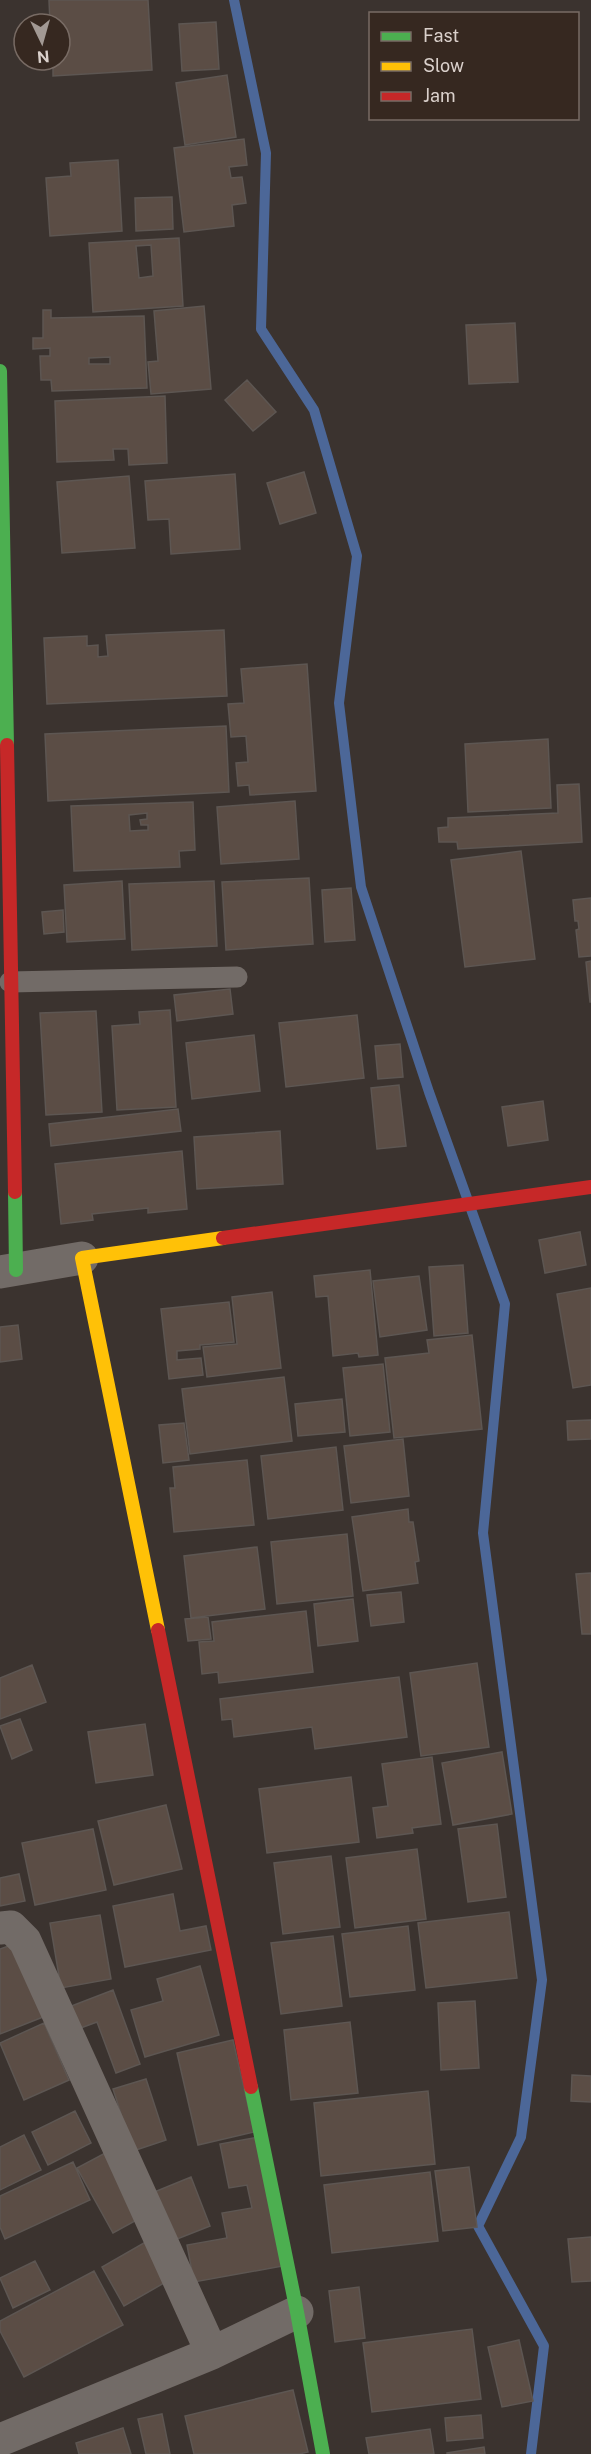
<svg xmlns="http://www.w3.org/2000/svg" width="591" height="2454" font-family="'Public Sans',sans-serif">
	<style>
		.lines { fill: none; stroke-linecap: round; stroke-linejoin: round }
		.stream { stroke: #4c6798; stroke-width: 10 }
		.building { fill: #5b4d45; stroke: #5d5652; stroke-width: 1.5; fill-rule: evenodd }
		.lane { stroke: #726b67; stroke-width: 21 }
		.street { stroke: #726b67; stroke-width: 33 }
		.fast { stroke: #4caf50; stroke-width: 14 }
		.slow { stroke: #ffc107; stroke-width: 14 }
		.jam { stroke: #c62828; stroke-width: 14 }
	</style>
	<rect width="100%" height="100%" fill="#3b332f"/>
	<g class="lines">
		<path class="stream" d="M234,0L266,153L261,329L314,410L357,556L339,703L361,887L429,1092L505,1304L483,1533L542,1980L521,2137L478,2226L544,2346L531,2454"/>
	</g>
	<path class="building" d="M49,0H148L152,70L53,76V60H60V24H50Z
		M216,22L219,69L182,71L179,24Z
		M227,75L236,137L185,145L176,83Z
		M244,139L247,165L229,167L231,178L242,177L246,203L232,205L234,226L184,232L174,148Z
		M118,160L122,231L50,236L46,178L71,176L70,163Z
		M172,197L173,229L136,231L135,198Z
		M179,238L183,306L93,312L89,243ZM151,245L153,276L139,278L136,246Z
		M204,306L211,389L151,394L148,362L158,361L154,311Z
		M43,310H51V318L144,316L147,388L52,391L51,380H41L40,356H50V348L33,349V338H43ZM110,357V364H89V358Z
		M515,323L518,382L469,384L466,325Z
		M247,380L276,412L253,431L225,400Z
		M165,396L167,463L129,465L128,449H113L114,460L57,462L55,401Z
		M304,472L316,513L280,524L267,483Z
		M235,474L240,549L171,554L169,519L148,520L145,481Z
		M129,476L135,548L62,553L57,482Z
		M224,630L227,696L47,704L44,638L87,636V646L98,645V657L108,656L106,635Z
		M307,664L316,791L250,795L249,785L238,786L236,763L248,762L246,736L231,737L228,704L244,703L241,669Z
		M226,726L229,792L48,801L45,734Z
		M548,739L551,808L468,812L465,744Z
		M579,784L582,842L458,849L457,842H439L438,828L448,827V818L558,813L557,785Z
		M295,801L299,859L221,864L217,807Z
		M193,802L195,850L179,851L180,867L74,871L71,806ZM147,813V819L140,820L141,825H148V830L130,831L129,815Z
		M521,851L535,959L465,967L451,860Z
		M309,878L313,944L226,950L222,882Z
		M122,881L125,939L67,942L64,885Z
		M214,881L217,946L132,950L129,884Z
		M351,888L355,940L325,942L322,890Z
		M591,898V956L579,957L576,930L579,929L578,921H575L573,900Z
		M63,910L64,932L44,934L42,912Z
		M591,961V1002H590L586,962Z
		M230,989L233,1014L177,1021L174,995Z
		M170,1010L176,1107L117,1110L112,1026L140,1024L139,1012Z
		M96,1011L102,1112L46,1115L40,1013Z
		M357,1015L364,1078L286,1087L279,1023Z
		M254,1035L260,1091L192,1099L186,1043Z
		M400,1044L403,1077L378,1079L375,1046Z
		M399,1085L406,1146L377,1149L371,1088Z
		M543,1101L548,1140L508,1146L502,1107Z
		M178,1109L181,1131L51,1146L49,1124Z
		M280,1131L283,1184L197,1189L194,1137Z
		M182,1151L187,1209L148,1213V1208L92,1214L93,1220L61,1224L55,1164Z
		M580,1232L586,1265L545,1273L539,1240Z
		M463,1265L468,1333L434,1336L429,1267Z
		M370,1270L378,1355L359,1357L358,1353L333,1356L328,1296L316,1297L314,1276Z
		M419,1276L427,1330L380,1337L373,1281Z
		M591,1288V1385L573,1388L557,1294Z
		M272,1292L281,1368L207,1377L203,1347L237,1344L232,1297Z
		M229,1302L234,1342L200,1345V1349L177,1351V1360L201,1358L203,1375L169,1379L161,1309Z
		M18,1325L22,1359L0,1362V1327Z
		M472,1335L482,1429L394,1438L385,1358L429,1353L427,1340Z
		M383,1364L390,1432L350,1436L343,1368Z
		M284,1377L292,1441L190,1454L182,1389Z
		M342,1399L345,1432L298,1436L295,1404Z
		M591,1420V1439L568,1440L567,1421Z
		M184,1423L189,1460L163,1463L159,1425Z
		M403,1439L409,1496L351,1503L344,1446Z
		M336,1447L343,1510L268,1519L261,1456Z
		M247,1460L254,1525L174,1532L170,1488H175L173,1467Z
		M408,1509L409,1522H413L419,1561L415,1562L418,1583L363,1591L352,1517Z
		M347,1534L353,1596L277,1604L271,1542Z
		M257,1547L265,1609L191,1618L184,1556Z
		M591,1573V1634H582L576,1574Z
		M401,1592L404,1622L371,1626L367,1595Z
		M353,1599L358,1641L318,1646L314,1604Z
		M306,1611L313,1672L219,1683L218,1672L202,1674L199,1642L214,1641L212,1622Z
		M208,1617L211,1639L188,1641L185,1619Z
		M477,1663L489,1747L421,1756L410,1673Z
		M32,1665L46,1702L0,1719V1678Z
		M399,1677L407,1737L315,1749L312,1727L234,1737L232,1719L222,1720L220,1699Z
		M20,1719L32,1750L12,1759L0,1726Z
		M145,1724L153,1775L96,1783L88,1732Z
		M502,1752L512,1814L453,1825L442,1763Z
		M432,1757L441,1824L412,1828L413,1833L377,1838L373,1808L388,1806L382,1764Z
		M351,1777L359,1842L267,1853L259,1789Z
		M166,1805L182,1869L114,1885L98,1821Z
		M497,1824L506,1897L468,1902L458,1829Z
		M93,1829L106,1890L35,1905L22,1843Z
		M417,1849L426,1919L355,1928L346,1858Z
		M331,1856L340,1927L283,1934L274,1863Z
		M19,1874L25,1901L0,1906V1878Z
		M173,1894L180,1931L206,1926L211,1950L125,1967L113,1906Z
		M509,1912L517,1978L426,1988L418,1923Z
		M100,1915L111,1979L61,1988L50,1923Z
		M408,1926L415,1990L350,1997L342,1934Z
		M333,1936L342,2006L281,2014L271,1943Z
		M14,1944L43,2017L0,2034V1949Z
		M200,1966L219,2035L145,2057L131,2010L163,2001L157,1979Z
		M113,1990L140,2064L116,2073L97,2022L78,2029L69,2007Z
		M475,2001L479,2068L441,2070L438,2003Z
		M350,2022L358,2093L291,2100L284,2030Z
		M44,2023L69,2080L24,2100L0,2043Z
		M233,2040L254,2132L198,2145L177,2053Z
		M572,2075L591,2076V2102L571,2101Z
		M146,2079L166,2140L133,2151L113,2089Z
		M428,2091L435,2164L321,2176L314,2103Z
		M75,2111L91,2143L48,2165L32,2132Z
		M24,2135L41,2170L0,2190V2147Z
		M259,2137L283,2266L194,2282L187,2245L227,2238L222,2213L252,2208L247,2185L229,2188L220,2144Z
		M109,2151L144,2216L113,2233L77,2168Z
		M73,2162L90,2200L5,2239L0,2227V2196Z
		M469,2167L477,2227L443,2231L435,2171Z
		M430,2172L438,2241L332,2253L324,2185Z
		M191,2177L210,2226L172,2241L152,2193Z
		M591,2237V2281L572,2282L568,2239Z
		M149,2240L171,2279L124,2306L102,2267Z
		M35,2261L50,2290L13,2308L0,2278Z
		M94,2271L123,2325L24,2377L0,2331V2321Z
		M359,2287L365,2338L335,2342L329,2291Z
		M472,2329L481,2399L372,2412L363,2343Z
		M519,2340L533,2401L502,2407L488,2347Z
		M293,2390L308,2452L299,2454H194L185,2416Z
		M162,2414L170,2454H146L138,2419Z
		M481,2415L483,2438L447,2441L445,2418Z
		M123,2428L131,2454H79L76,2443Z
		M430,2429L434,2454H369L366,2438Z
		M484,2447L485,2454H447V2453Z"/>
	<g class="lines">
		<path class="lane" d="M10,982L237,977"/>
		<path class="street" d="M0,1272L82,1258
			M0,1928L11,1927L25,1941L212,2353
			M0,2440L212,2353L297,2312"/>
		<path class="fast" d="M0,371L7,745
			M15,1192L16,1270
			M251,2087L297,2312L323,2454"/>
		<path class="slow" d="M158,1630L82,1258L223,1238"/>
		<path class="jam" d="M7,745L15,1192
			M223,1238L591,1187
			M158,1630L251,2087"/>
	</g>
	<rect x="369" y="12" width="210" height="108" fill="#362820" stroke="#786b64" stroke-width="1.5"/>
	<rect x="381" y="32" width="30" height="9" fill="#4caf50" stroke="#786b64" stroke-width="1.5"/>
	<text x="423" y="42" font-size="18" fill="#dad0cb">Fast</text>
	<rect x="381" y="62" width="30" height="9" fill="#ffc107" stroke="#786b64" stroke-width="1.5"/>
	<text x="423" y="72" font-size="18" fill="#dad0cb">Slow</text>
	<rect x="381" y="92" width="30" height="9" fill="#c62828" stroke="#786b64" stroke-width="1.5"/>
	<text x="423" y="102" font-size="18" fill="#dad0cb">Jam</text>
	<g transform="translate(42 42) rotate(175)"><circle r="28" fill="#362820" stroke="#786b64" stroke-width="1.5"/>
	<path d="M0-4.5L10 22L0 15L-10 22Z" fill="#a29994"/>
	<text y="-9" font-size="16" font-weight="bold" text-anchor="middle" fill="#dad0cb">N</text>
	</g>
</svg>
